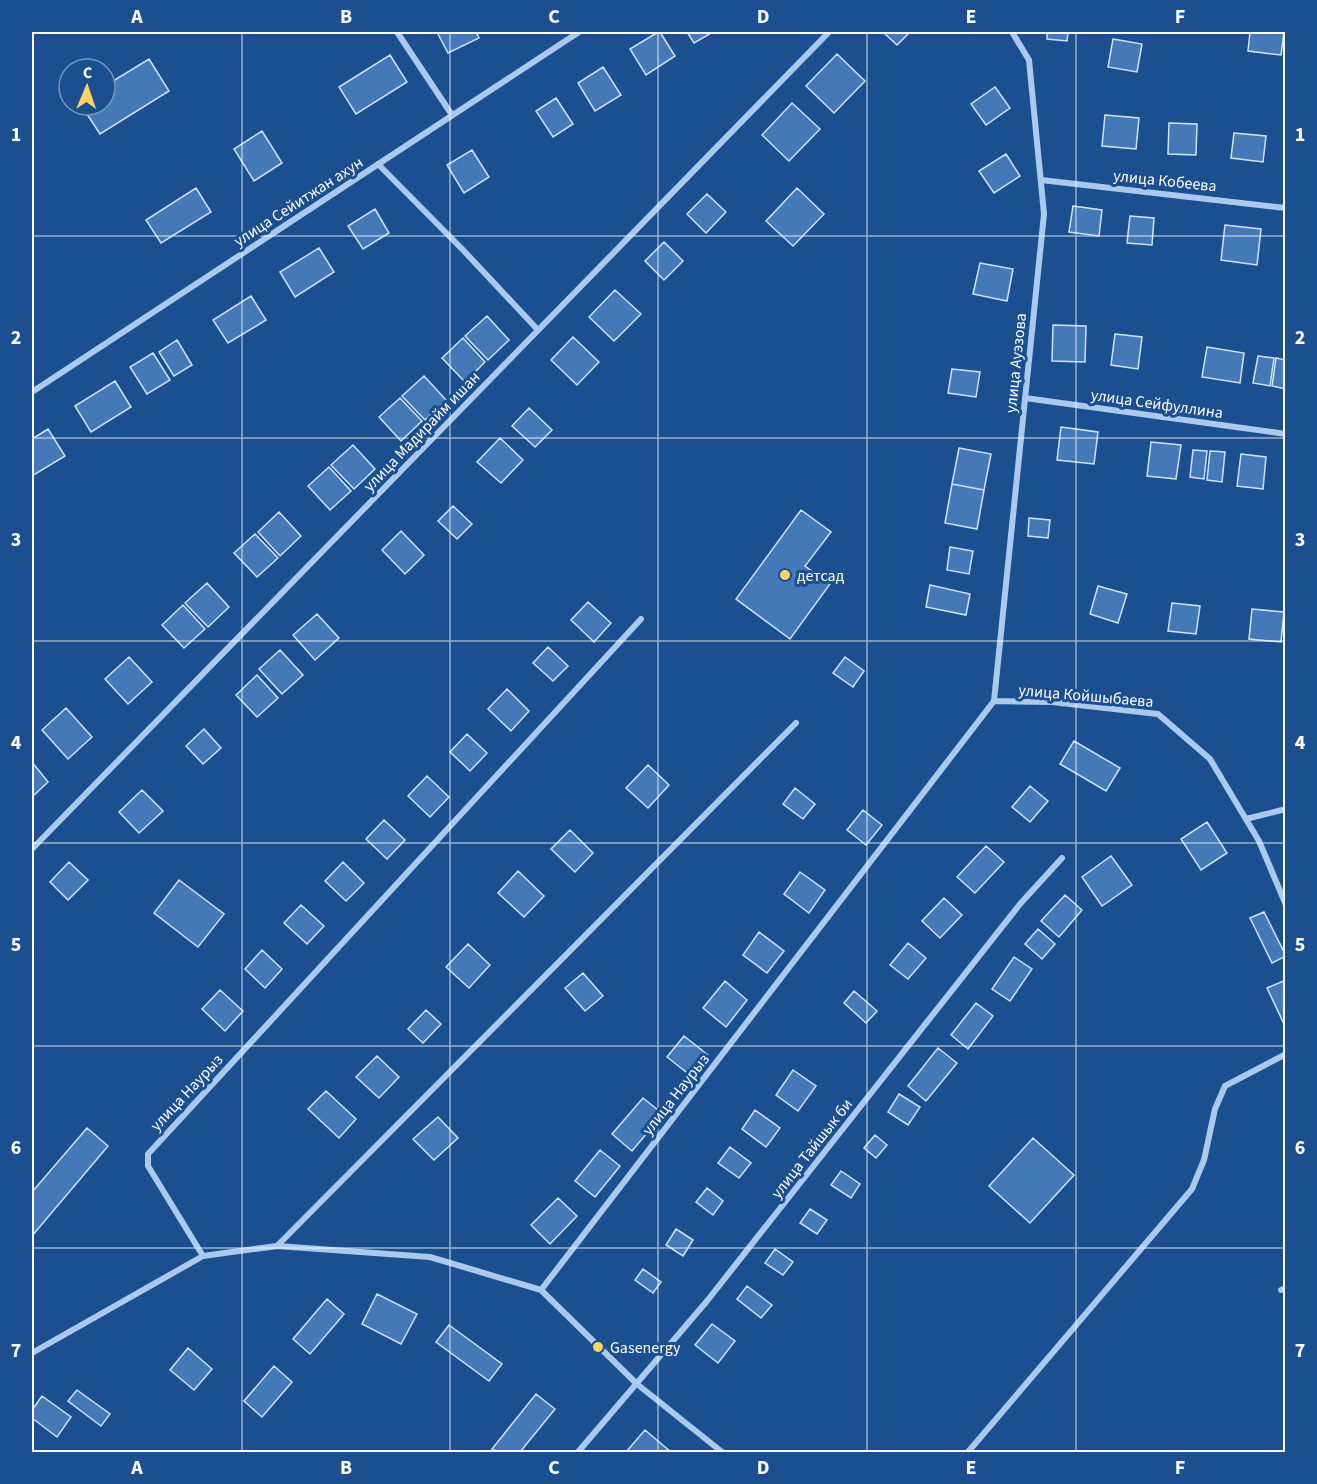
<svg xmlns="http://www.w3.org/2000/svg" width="1317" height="1484" font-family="'Source Sans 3',sans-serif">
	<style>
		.building { fill: #4478b7; stroke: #cfe3fa; stroke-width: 1.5 }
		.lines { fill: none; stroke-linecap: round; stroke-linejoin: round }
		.street { stroke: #a9c9ee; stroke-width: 6 }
		.grid { fill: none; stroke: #fff; stroke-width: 1.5; stroke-opacity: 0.55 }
		.poi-dot { fill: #ffd166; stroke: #1b4f8f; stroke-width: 2 }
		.labels { text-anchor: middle; stroke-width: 6; stroke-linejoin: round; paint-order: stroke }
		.street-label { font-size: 16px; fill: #fff; stroke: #1b4f8f }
		.poi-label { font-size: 16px; fill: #fff; stroke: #1b4f8f; text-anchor: start }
		.neatline { fill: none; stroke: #fff; stroke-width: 2 }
		.grid-label { font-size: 20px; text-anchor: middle; font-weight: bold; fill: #fff }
	</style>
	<rect width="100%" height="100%" fill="#1b4f8f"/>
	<path class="building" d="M437,32H476L479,38L448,53Z
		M658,32H660L675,56L646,75L630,49Z
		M687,32H713L694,43Z
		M883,32H910L897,45Z
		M1047,32H1068L1067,41L1047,39Z
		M1250,32H1284L1281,55L1248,51Z
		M1113,39L1142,44L1137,72L1108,67Z
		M837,54L865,81L834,113L806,86Z
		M390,55L407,82L356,114L339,87Z
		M149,59L169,91L100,134L81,105H105V86Z
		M603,67L621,95L595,111L578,83Z
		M995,87L1010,108L986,125L971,104Z
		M556,98L573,124L553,137L536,111Z
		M792,103L820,129L789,161L762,135Z
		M1105,115L1139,118L1136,149L1102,146Z
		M1169,123L1197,124L1196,155L1168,154Z
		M262,131L282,163L254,181L234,149Z
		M1234,133L1266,136L1263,162L1231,158Z
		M472,150L489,177L464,193L447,165Z
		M1006,154L1020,176L994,193L979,171Z
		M196,188L211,212L161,243L146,220Z
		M797,188L824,214L793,246L766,221Z
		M707,194L726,212L706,233L687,214Z
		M1073,206L1102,210L1099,236L1069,232Z
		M375,209L389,233L363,249L348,226Z
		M1130,216L1154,218L1152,245L1127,243Z
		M1225,225L1261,229L1257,265L1221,260Z
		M664,242L683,261L664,280L645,261Z
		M319,248L334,272L295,297L280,272Z
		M980,263L1013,269L1007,301L973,294Z
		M615,290L641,314L614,341L589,317Z
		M251,296L266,320L228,343L213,320Z
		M487,316L509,340L488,360L465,336Z
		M1053,325L1086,326L1085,362L1052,361Z
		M1115,334L1142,337L1138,369L1111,365Z
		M573,337L599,362L577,385L551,360Z
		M463,338L485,362L465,382L442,358Z
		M177,340L192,365L174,376L159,352Z
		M1207,347L1244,353L1240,383L1202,377Z
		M153,353L170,380L147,394L130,367Z
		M1258,356L1274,358L1270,386L1253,383Z
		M1276,358L1286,360V389L1272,386Z
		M952,369L980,372L976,397L948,393Z
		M424,376L446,400L425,420L402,396Z
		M115,381L131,407L91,432L75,406Z
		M400,398L422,421L401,441L379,417Z
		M529,408L552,430L535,447L512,426Z
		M1061,427L1098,432L1094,464L1057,460Z
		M48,429L65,456L32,476V439Z
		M500,438L523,460L501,483L477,462Z
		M1151,442L1181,445L1176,479L1147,476Z
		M353,445L375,469L354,489L331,465Z
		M959,448L991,454L984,490L952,484Z
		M1193,450L1207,451L1204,479L1190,477Z
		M1210,451L1225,452L1222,482L1207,480Z
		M1241,454L1266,457L1263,489L1237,486Z
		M329,467L351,491L330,510L308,486Z
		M952,484L984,490L977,529L945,523Z
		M453,506L472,524L457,539L438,521Z
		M801,510L831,532L805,566L830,584L790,639L736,599Z
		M279,512L301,536L280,556L258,532Z
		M1029,518L1050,520L1048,538L1028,536Z
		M401,531L424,555L405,574L382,550Z
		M255,534L278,558L257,577L234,553Z
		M950,547L973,551L969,574L947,570Z
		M207,583L229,607L208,627L185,603Z
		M930,585L970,594L966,615L926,607Z
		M1098,586L1127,594L1118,623L1090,614Z
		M588,602L611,623L594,642L571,620Z
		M1172,603L1200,606L1196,634L1168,631Z
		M183,605L205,629L184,648L162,625Z
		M1252,609L1284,612L1281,642L1249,639Z
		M317,614L339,638L315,660L293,635Z
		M548,647L568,666L553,681L533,663Z
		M280,650L303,675L282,694L259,669Z
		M129,657L152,682L128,704L105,679Z
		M845,657L864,671L853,687L833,673Z
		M257,675L278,698L257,717L236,695Z
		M507,689L529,711L511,731L488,709Z
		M66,708L92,737L68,759L42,730Z
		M204,729L221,748L203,764L186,746Z
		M467,734L487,753L470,771L450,752Z
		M1074,741L1120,768L1106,791L1060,764Z
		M32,762L48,782L32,797Z
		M648,765L669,785L648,808L626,788Z
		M427,776L449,797L430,817L408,796Z
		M1030,786L1048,801L1030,822L1012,807Z
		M795,788L815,804L803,819L783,804Z
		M142,790L163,811L139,833L119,812Z
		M863,810L882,825L866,845L847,830Z
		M384,820L405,840L387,859L366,839Z
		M1207,822L1227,853L1201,870L1181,839Z
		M570,830L593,853L575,872L551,849Z
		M986,846L1004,862L975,893L957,877Z
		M1111,856L1132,885L1102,906L1082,877Z
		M69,862L88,880L68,900L50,882Z
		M343,862L364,883L346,901L325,881Z
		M518,871L544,896L524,917L498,893Z
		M800,872L825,890L809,913L784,894Z
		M179,880L224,914L198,947L154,913Z
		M1065,895L1082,910L1059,937L1041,921Z
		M944,898L962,915L940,938L922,921Z
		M301,905L324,926L307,944L284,923Z
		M1264,912L1286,956L1272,963L1250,918Z
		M1038,929L1055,944L1042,959L1025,944Z
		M759,932L784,951L767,973L743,955Z
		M908,943L926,958L908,979L890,965Z
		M468,944L490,965L469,988L446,967Z
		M262,950L282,969L265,988L245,969Z
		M1014,957L1032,969L1010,1001L992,989Z
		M583,973L603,996L585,1011L565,988Z
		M1286,980V1023L1284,1024L1267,988Z
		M725,981L747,1000L726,1027L703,1008Z
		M220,990L243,1011L225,1031L202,1009Z
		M854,991L877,1011L866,1023L844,1003Z
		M976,1003L993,1016L968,1049L951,1035Z
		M426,1010L441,1024L423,1043L408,1029Z
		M684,1036L708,1055L691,1076L667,1057Z
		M938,1048L957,1063L926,1101L908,1086Z
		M377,1056L399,1077L379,1098L356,1077Z
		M793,1070L816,1086L798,1111L776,1095Z
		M326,1091L356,1119L339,1138L308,1109Z
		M899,1094L920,1107L908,1125L888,1112Z
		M643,1098L663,1114L632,1151L612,1134Z
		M755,1110L780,1128L766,1147L742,1129Z
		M438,1117L458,1138L434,1160L413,1139Z
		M87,1128L108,1146L32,1236V1192Z
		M875,1135L887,1145L876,1158L864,1148Z
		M1033,1138L1074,1175L1030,1223L989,1186Z
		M730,1147L751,1163L739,1178L718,1163Z
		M600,1150L620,1166L595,1197L575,1181Z
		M841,1171L860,1184L851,1198L831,1185Z
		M707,1188L723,1201L713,1215L696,1202Z
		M558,1198L577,1216L550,1244L531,1225Z
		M810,1209L827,1220L817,1234L800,1223Z
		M676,1229L693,1240L683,1256L666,1245Z
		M775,1249L793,1262L783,1275L765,1263Z
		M643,1269L661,1282L653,1293L635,1280Z
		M747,1286L772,1305L761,1318L737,1299Z
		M377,1294L417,1314L401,1344L362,1324Z
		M327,1299L344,1314L310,1354L293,1339Z
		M712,1324L735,1341L718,1363L695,1345Z
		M449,1325L502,1364L489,1381L436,1342Z
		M188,1348L212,1369L194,1390L170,1370Z
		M274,1366L292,1382L262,1417L244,1401Z
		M77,1390L110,1414L101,1426L68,1401Z
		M536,1394L555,1409L520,1452H497L492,1449Z
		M42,1396L71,1417L57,1437L32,1418V1410Z
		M645,1430L671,1452H626Z"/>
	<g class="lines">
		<path class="street" d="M397,32L452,115
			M378,164L464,251L538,330
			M1041,180L1286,208
			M32,392L579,32
			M1025,398L1286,434
			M994,701L1044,214L1029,60L1012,32
			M994,701L1052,702L1158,714L1210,759L1259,841L1286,905
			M1246,819L1286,809
			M32,849L829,32
			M277,1246L796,723
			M203,1256L148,1166V1154L641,619
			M541,1290L637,1384L722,1452
			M1281,1290L1286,1288
			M32,1353L203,1256L277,1246L430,1257L541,1290L994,701
			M578,1452L707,1301L1020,904L1062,858
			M968,1452L1192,1189L1204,1160L1215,1109L1225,1086L1286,1054"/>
	</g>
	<path class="grid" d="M242,32V1452M450,32V1452M658,32V1452M867,32V1452M1076,32V1452M32,236H1286M32,438H1286M32,641H1286M32,843H1286M32,1046H1286M32,1248H1286"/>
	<g class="poi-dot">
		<circle cx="785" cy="575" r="6"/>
		<circle cx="598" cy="1347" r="6"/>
	</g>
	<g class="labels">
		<g class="street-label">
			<text transform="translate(1165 180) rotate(6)" y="6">улица Кобеева</text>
			<text transform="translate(298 201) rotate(-33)" y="6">улица Сейитжан ахун</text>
			<text transform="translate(1015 363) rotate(-84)" y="6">улица Ауэзова</text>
			<text transform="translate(1157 403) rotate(8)" y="6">улица Сейфуллина</text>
			<text transform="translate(421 431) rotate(-46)" y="6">улица Мадирайм ишан</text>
			<text transform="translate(1086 695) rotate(5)" y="6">улица Койшыбаева</text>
			<text transform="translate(186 1092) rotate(-47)" y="6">улица Наурыз</text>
			<text transform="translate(675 1094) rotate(-52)" y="6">улица Наурыз</text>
			<text transform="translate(811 1148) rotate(-52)" y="6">улица Тайшык би</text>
		</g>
		<g class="poi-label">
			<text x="797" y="581">детсад</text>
			<text x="610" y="1353">Gasenergy</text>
		</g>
	</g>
	<rect width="1317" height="1484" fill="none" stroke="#1b4f8f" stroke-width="66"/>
	<g transform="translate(87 87) rotate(2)"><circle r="28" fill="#1b4f8f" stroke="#7695bc" stroke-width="1.5"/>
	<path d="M0-4.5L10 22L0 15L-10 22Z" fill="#ffd166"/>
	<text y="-9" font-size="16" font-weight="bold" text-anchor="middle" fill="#ffffff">С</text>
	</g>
	<rect x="33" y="33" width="1251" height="1418" class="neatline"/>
	<g class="grid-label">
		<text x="137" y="23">A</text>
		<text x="346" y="23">B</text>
		<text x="554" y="23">C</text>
		<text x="763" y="23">D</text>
		<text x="971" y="23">E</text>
		<text x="1180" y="23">F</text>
		<text x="16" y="141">1</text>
		<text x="1300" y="141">1</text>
		<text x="16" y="344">2</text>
		<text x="1300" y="344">2</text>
		<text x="16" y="546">3</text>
		<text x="1300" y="546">3</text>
		<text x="16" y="749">4</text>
		<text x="1300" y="749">4</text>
		<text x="16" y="951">5</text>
		<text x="1300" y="951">5</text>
		<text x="16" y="1154">6</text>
		<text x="1300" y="1154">6</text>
		<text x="16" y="1357">7</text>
		<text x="1300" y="1357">7</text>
		<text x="137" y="1474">A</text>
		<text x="346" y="1474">B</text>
		<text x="554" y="1474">C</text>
		<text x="763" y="1474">D</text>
		<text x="971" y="1474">E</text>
		<text x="1180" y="1474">F</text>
	</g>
</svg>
